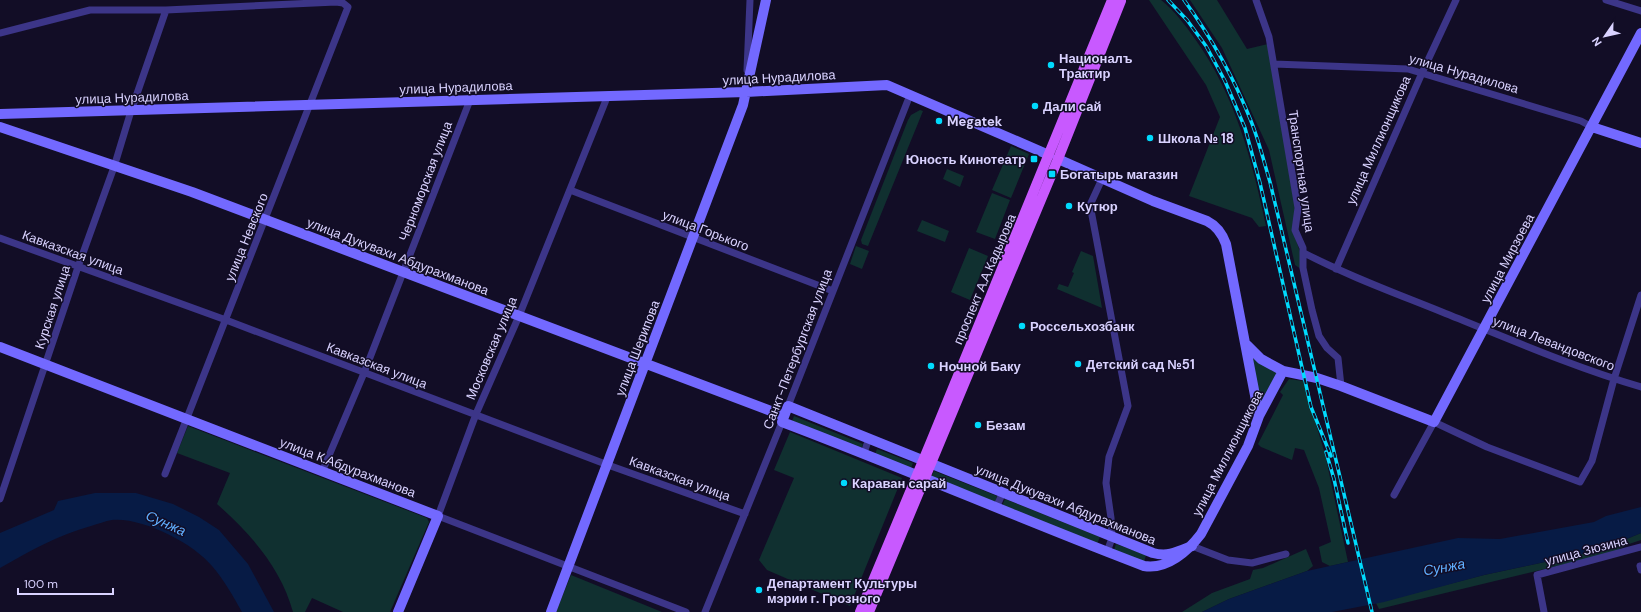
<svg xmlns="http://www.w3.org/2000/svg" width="1641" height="612" font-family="'DM Sans',sans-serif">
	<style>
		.green { fill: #103030 }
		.water { fill: #071b45 }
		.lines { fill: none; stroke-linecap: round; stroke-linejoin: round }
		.street { stroke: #3c3588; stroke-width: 7 }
		.secondary { stroke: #7369ff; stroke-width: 10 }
		.primary { stroke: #c859ff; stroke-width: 10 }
		.rail-casing { stroke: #00dafd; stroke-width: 3.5 }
		.rail { stroke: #120d26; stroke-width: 2; stroke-dasharray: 6; stroke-linecap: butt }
		.poi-dot { fill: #00dafd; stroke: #120d26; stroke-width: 1.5 }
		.labels { text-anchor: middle; stroke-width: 3; stroke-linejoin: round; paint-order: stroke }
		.poi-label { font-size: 13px; font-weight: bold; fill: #d9d2ff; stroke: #120d26; text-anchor: start }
		.street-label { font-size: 13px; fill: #d9d2ff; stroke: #120d26 }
		.water-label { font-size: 14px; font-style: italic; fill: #60afff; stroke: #120d26 }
	</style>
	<rect width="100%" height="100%" fill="#120d26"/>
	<path class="green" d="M1149,0H1161C1175,11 1185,25 1195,39C1235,95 1252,159 1266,226L1259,227L1252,218L1189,196L1220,117L1206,85Z
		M1190,0H1217L1247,49L1268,44L1295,208L1293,231L1301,255V269L1295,265L1269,150L1222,48Z
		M920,110L923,111L868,246L862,244L861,240L908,120L911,115Z
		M1011,146L1029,154L1011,198L992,190Z
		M947,169L964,176L960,187L943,179Z
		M992,193L1010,200L995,239L976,232Z
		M922,220L949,231L945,242L917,231Z
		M856,246L869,251L862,269L850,264Z
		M969,248L988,256L970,300L951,292Z
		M1081,251L1093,256L1102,308L1057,289L1059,284L1068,287L1074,273L1072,272Z
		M1247,345L1283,371L1259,416Z
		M1289,379L1303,381L1325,454L1348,562L1330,566L1322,562L1319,547L1331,542L1319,488L1304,450L1295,448L1292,460L1261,447L1258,444L1283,395L1280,392Z
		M794,416L863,444L861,449L792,421Z
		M188,426L427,518L429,522L390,612H343L312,598L305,612H293C281,568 251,534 217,504L230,473L177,453Z
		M790,432L902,478L850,606L767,570L759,560L794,478L774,470Z
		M877,449L913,463L911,468L875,454Z
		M934,471L997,496L995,503L931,477Z
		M1005,499L1100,537L1097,544L1002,506Z
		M1641,533V540L1629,544L1611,553L1379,609L1376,603L1484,575L1600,550Z
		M1116,544L1146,555L1144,562L1114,550Z
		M1306,549L1313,566L1307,571L1229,599L1202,612H1182L1212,593L1250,579L1253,570L1263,568Z
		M571,575L662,612H556Z"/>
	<path class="water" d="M95,493H136L173,504L199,517L219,530L248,564L274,612H242C233,596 224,580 212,566C193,543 142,517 112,520C105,521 98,524 91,526C58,535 30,551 0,568V533L54,510L58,501Z
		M1641,507V533L1600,550L1484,575L1384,602L1332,612H1202L1229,599L1307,571L1458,538L1500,539L1594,522L1606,516Z"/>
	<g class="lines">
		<path class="street" d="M1256,0L1269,37L1298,208L1295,230L1303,248V268L1312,310L1319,336L1327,348L1338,358L1341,386
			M1606,0L1641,11
			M0,33L90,10H166L336,2L343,3L348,7L165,474
			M1274,64L1408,69L1581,121L1592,127
			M747,70L750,0
			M608,95L519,316L476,414L438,516L686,612
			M1102,179L1090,205L1128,406L1109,457L1106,483L1111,518L1112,538L1107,552
			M570,190L833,291
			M0,238L226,320L608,465L745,514
			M1304,253C1348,276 1395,293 1442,312C1507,338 1573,367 1641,387
			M1336,269L1422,73L1456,0
			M788,406L910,95
			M864,453L869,438
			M322,472L364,373L470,100
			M1394,495L1434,422L1487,447L1580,482L1592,461L1614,379L1641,295
			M0,499L78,267L114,167L131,111L166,10
			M996,508L1003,492
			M1192,546L1228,560L1252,563L1286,554
			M1640,566L1641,570
			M705,612L782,422
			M1544,612L1537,575L1641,547"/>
		<path class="secondary" d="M0,114L746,92L887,85L1049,155
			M0,127L192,192L784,416
			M1592,127L1641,143
			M1058,159L1153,201L1207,221C1217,226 1222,233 1226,244L1259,416
			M1247,345L1261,359L1283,371L1317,378L1341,386L1434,422L1641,33
			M0,347L438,516L398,612
			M1192,546C1177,552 1168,557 1153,553L788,406L782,422C904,468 1023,520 1144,566C1167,570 1188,551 1201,534L1248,446L1259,416L1283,371
			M551,612L743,105L766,0"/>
		<path class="primary" d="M860,612L930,444L1112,0
			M869,612L1058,159L1121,1"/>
		<g class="rail-casing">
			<path id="rail" d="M1168,0L1187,20L1206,46L1225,81L1245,128L1260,183L1311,407L1331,456
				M1184,0C1211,37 1234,78 1251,121C1259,141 1264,162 1270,182L1372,612
				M1326,452L1334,479L1348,543"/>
		</g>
		<use href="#rail" class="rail"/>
	</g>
	<g class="poi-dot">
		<circle cx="1051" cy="65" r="4"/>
		<circle cx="1035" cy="106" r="4"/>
		<circle cx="939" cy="121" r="4"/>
		<circle cx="1150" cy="138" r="4"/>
		<rect x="1030" y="155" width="8" height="8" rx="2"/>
		<rect x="1048" y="170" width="8" height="8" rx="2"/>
		<circle cx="1069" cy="206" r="4"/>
		<circle cx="1022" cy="326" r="4"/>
		<circle cx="1078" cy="364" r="4"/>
		<circle cx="931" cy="366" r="4"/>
		<circle cx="978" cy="425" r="4"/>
		<circle cx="844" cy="483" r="4"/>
		<circle cx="759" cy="590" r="4"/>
	</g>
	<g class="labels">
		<g class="poi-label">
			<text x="1059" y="63">Националъ<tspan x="1059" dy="15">Трактир</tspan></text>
			<text x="1043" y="111">Дали сай</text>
			<text x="947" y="126">Megatek</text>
			<text x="1158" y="143">Школа № 18</text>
			<text x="1026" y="164" text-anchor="end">Юность Кинотеатр</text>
			<text x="1060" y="179">Богатырь магазин</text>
			<text x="1077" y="211">Кутюр</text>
			<text x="1030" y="331">Россельхозбанк</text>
			<text x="1086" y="369">Детский сад №51</text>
			<text x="939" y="371">Ночной Баку</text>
			<text x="986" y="430">Безам</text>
			<text x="852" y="488">Караван сарай</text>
			<text x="767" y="588">Департамент Культуры<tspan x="767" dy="15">мэрии г. Грозного</tspan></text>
		</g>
		<g class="street-label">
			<text transform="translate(1464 73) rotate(16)" y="5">улица Нурадилова</text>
			<text transform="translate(779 77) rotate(-3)" y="5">улица Нурадилова</text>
			<text transform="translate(456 87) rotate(-2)" y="5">улица Нурадилова</text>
			<text transform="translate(132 97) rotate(-2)" y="5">улица Нурадилова</text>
			<text transform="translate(1378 140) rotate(-66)" y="5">улица Миллионщикова</text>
			<text transform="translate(1302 171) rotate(82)" y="5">Транспортная улица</text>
			<text transform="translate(425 181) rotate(-69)" y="5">Черноморская улица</text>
			<text transform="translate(706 230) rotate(21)" y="5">улица Горького</text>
			<text transform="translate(246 237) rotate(-68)" y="5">улица Невского</text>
			<text transform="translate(73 252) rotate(20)" y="5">Кавказская улица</text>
			<text transform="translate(398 256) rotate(21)" y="5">улица Дукувахи Абдурахманова</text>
			<text transform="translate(1507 258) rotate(-62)" y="5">улица Мирзоева</text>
			<text transform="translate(984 279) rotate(-67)" y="5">проспект А.А.Кадырова</text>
			<text transform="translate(52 307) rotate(-72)" y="5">Курская улица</text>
			<text transform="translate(1554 343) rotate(21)" y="5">улица Левандовского</text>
			<text transform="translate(491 348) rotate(-67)" y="5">Московская улица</text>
			<text transform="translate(637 348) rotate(-69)" y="5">улица Шерипова</text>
			<text transform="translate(797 349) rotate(-69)" y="5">Санкт-Петербургская улица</text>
			<text transform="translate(377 365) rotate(21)" y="5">Кавказская улица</text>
			<text transform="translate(1227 453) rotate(-63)" y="5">улица Миллионщикова</text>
			<text transform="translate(348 467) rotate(21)" y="5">улица К.Абдурахманова</text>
			<text transform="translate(680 478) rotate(20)" y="5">Кавказская улица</text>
			<text transform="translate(1066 504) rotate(22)" y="5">улица Дукувахи Абдурахманова</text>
			<text transform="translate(1586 550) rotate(-15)" y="5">улица Зюзина</text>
		</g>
		<g class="water-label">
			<text transform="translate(166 523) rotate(24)" y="5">Сунжа</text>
			<text transform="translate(1444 567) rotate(-10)" y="5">Сунжа</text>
		</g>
	</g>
	<g transform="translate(1605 36) rotate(236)" stroke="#120d26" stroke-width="3" paint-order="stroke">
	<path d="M0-3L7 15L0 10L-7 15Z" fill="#d9d2ff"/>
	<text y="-6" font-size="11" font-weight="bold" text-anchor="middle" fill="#d9d2ff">N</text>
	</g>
	<path d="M18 588v6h95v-6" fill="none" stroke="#d9d2ff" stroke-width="2"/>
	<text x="24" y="588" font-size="12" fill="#d9d2ff" stroke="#120d26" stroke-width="3" paint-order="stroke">100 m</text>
</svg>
